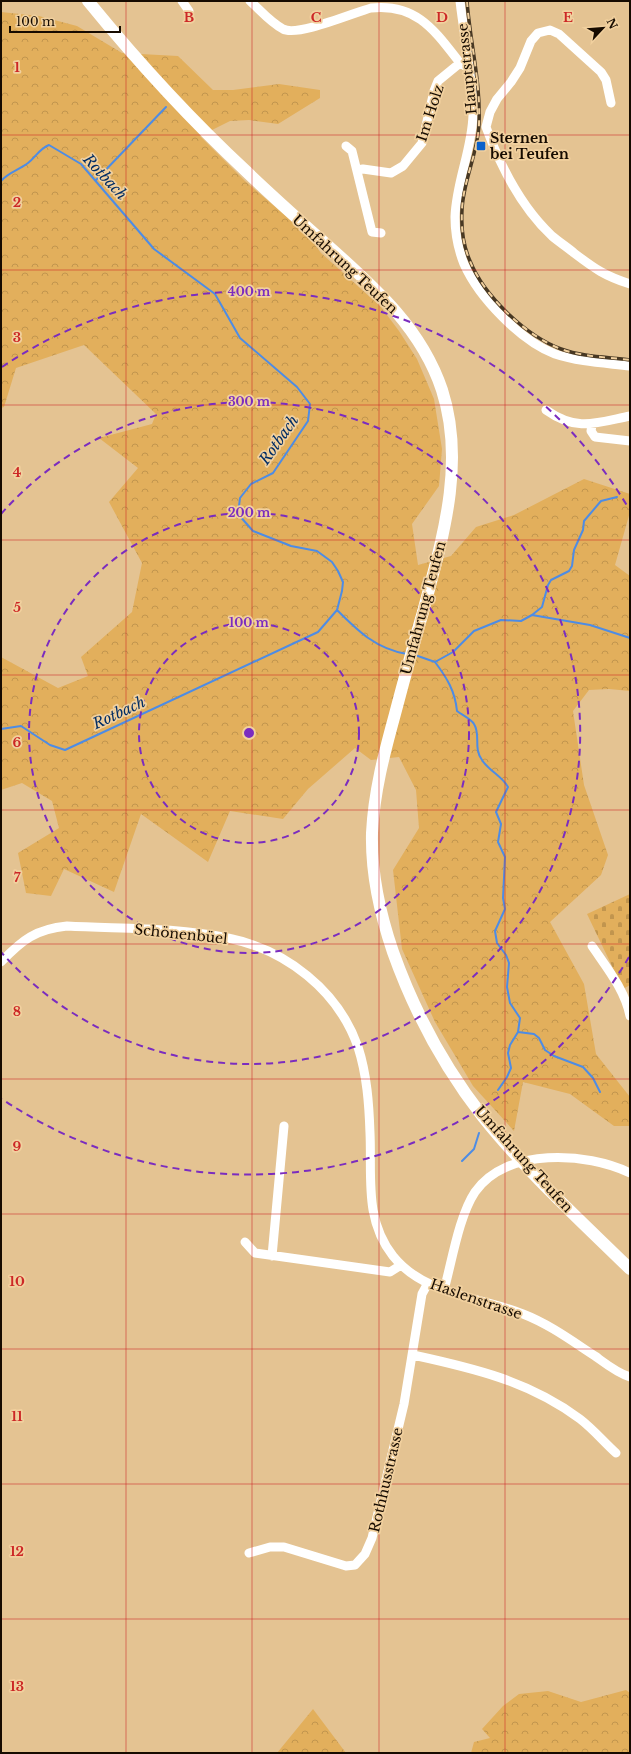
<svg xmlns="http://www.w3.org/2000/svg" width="631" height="1754" font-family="'Libre Baskerville',serif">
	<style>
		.forest { fill: url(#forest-crowns) }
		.cemetery { fill: url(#cemetery-stones) }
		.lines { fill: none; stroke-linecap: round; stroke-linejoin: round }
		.stream { stroke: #4d8ce5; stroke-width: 2 }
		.minor { stroke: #fff; stroke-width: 9 }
		.major { stroke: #fff; stroke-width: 12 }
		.rail-casing { stroke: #483823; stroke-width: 3.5 }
		.rail { stroke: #f1d09e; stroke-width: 2; stroke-dasharray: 6; stroke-linecap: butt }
		.grid { fill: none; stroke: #cc2726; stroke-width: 1; stroke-opacity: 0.55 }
		.ring { fill: none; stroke: #7b2cbf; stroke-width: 2; stroke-dasharray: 7 5 }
		.poi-dot { fill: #0a61cb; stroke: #f1d09e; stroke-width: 1.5 }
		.labels { text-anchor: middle; stroke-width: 3.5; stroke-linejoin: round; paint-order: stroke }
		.street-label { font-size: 14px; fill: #160b00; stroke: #f1d09e }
		.poi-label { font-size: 14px; font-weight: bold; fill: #160b00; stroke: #f1d09e; text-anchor: start }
		.water-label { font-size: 15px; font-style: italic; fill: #022d64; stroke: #f1d09e }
		.grid-label { font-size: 13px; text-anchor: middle; font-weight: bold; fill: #cc2726; stroke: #f1d09e; stroke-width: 3.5; stroke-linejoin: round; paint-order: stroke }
		.centre { fill: #7b2cbf; stroke: #f1d09e; stroke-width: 2 }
		.ring-label { font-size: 12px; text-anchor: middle; font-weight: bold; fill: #7b2cbf; stroke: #f1d09e; stroke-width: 3.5; stroke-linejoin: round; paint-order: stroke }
	</style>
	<defs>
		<pattern id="forest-crowns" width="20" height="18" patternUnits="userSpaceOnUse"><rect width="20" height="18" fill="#e2af5c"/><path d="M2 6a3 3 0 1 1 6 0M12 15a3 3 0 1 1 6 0" fill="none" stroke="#c1954e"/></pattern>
		<pattern id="cemetery-stones" width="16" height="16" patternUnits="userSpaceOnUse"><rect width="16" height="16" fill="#e2af5c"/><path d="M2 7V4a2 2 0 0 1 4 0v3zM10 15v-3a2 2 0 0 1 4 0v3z" fill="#c1954e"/></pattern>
	</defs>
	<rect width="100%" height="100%" fill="#e4c392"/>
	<path class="forest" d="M1,12L39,16L77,26L122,53L178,56L213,90H233L279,84L320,90V98L278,124L249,120L230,121L200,136L245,181L307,234L321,253L381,307L399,331L417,359L434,399L442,449L439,486L412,524L418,565L451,556L476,527L514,515L584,479L630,494V512L615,565L630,576V691L609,689L589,690L573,711L584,785L608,855L601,875L550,922L584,984L596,1054L630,1097V1126H614L570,1094L523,1082L514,1131L473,1086L435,1022L402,949L393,870L419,828L416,790L399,757L371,760L355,748L308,789L283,819L230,811L208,862L141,814L114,892L64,869L51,896L26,893L18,853L59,828L52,801L22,783L1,790V657L58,688L88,676L81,657L132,612L142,563L109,502L138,468L99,438L152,424L156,414L84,345L16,368L4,407L1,408Z
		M626,1690L630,1693V1753H471L474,1742L490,1738L482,1729L503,1706L519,1694L548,1691L581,1702Z
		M313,1709L346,1753H277Z"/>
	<path class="cemetery" d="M630,894V985L623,989L587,914Z"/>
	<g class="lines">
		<path class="stream" d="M96,180L166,107
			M1,181C9,172 19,170 28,163C36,157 39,149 49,145L81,164L154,249L215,294L240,338L297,387L310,404L308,421L273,473L251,484L240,498L238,514L253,531L291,546L317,551L332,562L338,571L343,582L342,591L337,610L318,632L65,750L50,745L21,726L1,729
			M337,610C358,631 376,649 407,654
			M532,615L542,607L548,585L551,580L569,571L572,566L574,550L583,530L584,521L601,501L617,497
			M415,655L435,662L453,652L474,631L501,620L521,621L532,615L590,625L630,638
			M435,662C447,678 455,691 457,711C462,715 471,719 474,724C481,735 473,748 482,760C489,771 502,776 508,787L496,812L501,824L498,842L505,857L503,898L505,909L495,931L497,943L506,955L509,963L507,987L510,1003L520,1018L518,1032L534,1034L539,1038L545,1050L554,1056L583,1067L593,1078L600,1092
			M498,1090L507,1077L511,1068L508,1053L510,1045L518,1032
			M462,1161L474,1149L479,1133"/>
		<path class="minor" d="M182,1L189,11
			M250,1C260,10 271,23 283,29C297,37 353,13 371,8C417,3 435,31 460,63L465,66H469
			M460,1C464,39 474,77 473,115C472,150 456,182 455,217C455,233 458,249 464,264C479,298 521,341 555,354C579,362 605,363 630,366
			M486,127C500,165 522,208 552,236C559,242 567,247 574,253C595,269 605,276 630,284
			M486,127L490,112L497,99L511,82L520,68L531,41L538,33L550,30L559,34L601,72L606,80L611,103
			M346,146L352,151L372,232L381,233
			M358,170L363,169L391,173L403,166L422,143L434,91L438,81L460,63
			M546,410C577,432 596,423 630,416
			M592,425L591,431L595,437L630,441
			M592,946C607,968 625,990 630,1016
			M1,962C22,940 36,929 67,926C120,929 175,927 228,938C286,950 338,990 358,1047C367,1075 369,1104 370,1133C372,1177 364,1219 393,1256C424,1295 480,1297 523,1314C549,1324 572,1341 595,1356C606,1364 617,1373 630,1377
			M245,1242L255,1253L390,1272L401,1265
			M272,1256L284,1126
			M444,1290C452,1261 459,1216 475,1192C506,1147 587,1152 630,1173
			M413,1355C473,1368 529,1381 580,1419C593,1429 604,1442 616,1453
			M249,1553L270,1547H284L346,1566L355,1565L365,1554L372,1538L404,1404L422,1294L428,1283"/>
		<path class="major" d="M88,1C137,61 190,119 247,172C273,197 299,220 326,244C373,286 421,327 442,390C466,464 442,540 423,612C413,646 404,680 395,714C384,754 374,792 372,833C371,873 380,914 393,952C414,1011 444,1067 483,1117C527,1172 580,1220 630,1269"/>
		<g class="rail-casing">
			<path id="rail" d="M467,1C470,42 481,83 479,124C478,153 463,181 462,210C461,227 463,245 470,261C484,296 526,336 561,349C583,357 607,357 630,360"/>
		</g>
		<use href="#rail" class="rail"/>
	</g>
	<path class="grid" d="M126,1V1753M252,1V1753M379,1V1753M505,1V1753M1,135H630M1,270H630M1,405H630M1,540H630M1,675H630M1,810H630M1,944H630M1,1079H630M1,1214H630M1,1349H630M1,1484H630M1,1619H630"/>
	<g class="ring">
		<circle cx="249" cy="733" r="110"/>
		<circle cx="249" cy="733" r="220"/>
		<path d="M1 514A331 331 0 1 1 1 952"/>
		<path d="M629 957A441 441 0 0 1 2 1099M2 367A441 441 0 0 1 629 509"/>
	</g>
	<rect class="poi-dot" x="476" y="141" width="10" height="10" rx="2"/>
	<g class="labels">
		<g class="street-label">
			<text transform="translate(467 69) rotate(-96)" y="5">Hauptstrasse</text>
			<text transform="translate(430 113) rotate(-72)" y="5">Im Holz</text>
			<text transform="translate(345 264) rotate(43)" y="5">Umfahrung Teufen</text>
			<text transform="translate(423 608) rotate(-75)" y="5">Umfahrung Teufen</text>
			<text transform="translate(181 934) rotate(6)" y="5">Schönenbüel</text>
			<text transform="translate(524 1159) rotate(48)" y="5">Umfahrung Teufen</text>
			<text transform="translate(476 1299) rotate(19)" y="5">Haslenstrasse</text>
			<text transform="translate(386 1480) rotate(-77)" y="5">Rothhusstrasse</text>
		</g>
		<g class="poi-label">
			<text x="490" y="143">Sternen<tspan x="490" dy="16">bei Teufen</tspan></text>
		</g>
		<g class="water-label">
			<text transform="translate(105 177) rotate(47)" y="5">Rotbach</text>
			<text transform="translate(279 440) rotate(-55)" y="5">Rotbach</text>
			<text transform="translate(119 713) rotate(-25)" y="5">Rotbach</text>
		</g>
	</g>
	<g class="grid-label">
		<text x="189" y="22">B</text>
		<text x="316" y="22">C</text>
		<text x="442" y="22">D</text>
		<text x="568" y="22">E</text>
		<text x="17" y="72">1</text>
		<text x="17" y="207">2</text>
		<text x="17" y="342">3</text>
		<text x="17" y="477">4</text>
		<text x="17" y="612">5</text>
		<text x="17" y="747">6</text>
		<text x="17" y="882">7</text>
		<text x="17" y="1016">8</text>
		<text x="17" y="1151">9</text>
		<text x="17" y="1286">10</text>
		<text x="17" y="1421">11</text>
		<text x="17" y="1556">12</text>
		<text x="17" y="1691">13</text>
	</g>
	<circle cx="249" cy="733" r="6" class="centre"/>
	<g class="ring-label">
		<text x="249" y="296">400 m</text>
		<text x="249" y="406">300 m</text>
		<text x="249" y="517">200 m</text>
		<text x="249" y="627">100 m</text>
	</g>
	<rect width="631" height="1754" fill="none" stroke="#160b00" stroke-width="4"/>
	<g transform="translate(603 28) rotate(64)" stroke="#f1d09e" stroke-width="3" paint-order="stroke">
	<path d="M0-3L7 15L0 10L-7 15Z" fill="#160b00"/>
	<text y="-6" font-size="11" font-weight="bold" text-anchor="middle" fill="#160b00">N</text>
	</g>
	<path d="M10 26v6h110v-6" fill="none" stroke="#160b00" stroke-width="2"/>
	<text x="16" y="26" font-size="12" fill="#160b00" stroke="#f1d09e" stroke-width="3" paint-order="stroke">100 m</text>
</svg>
